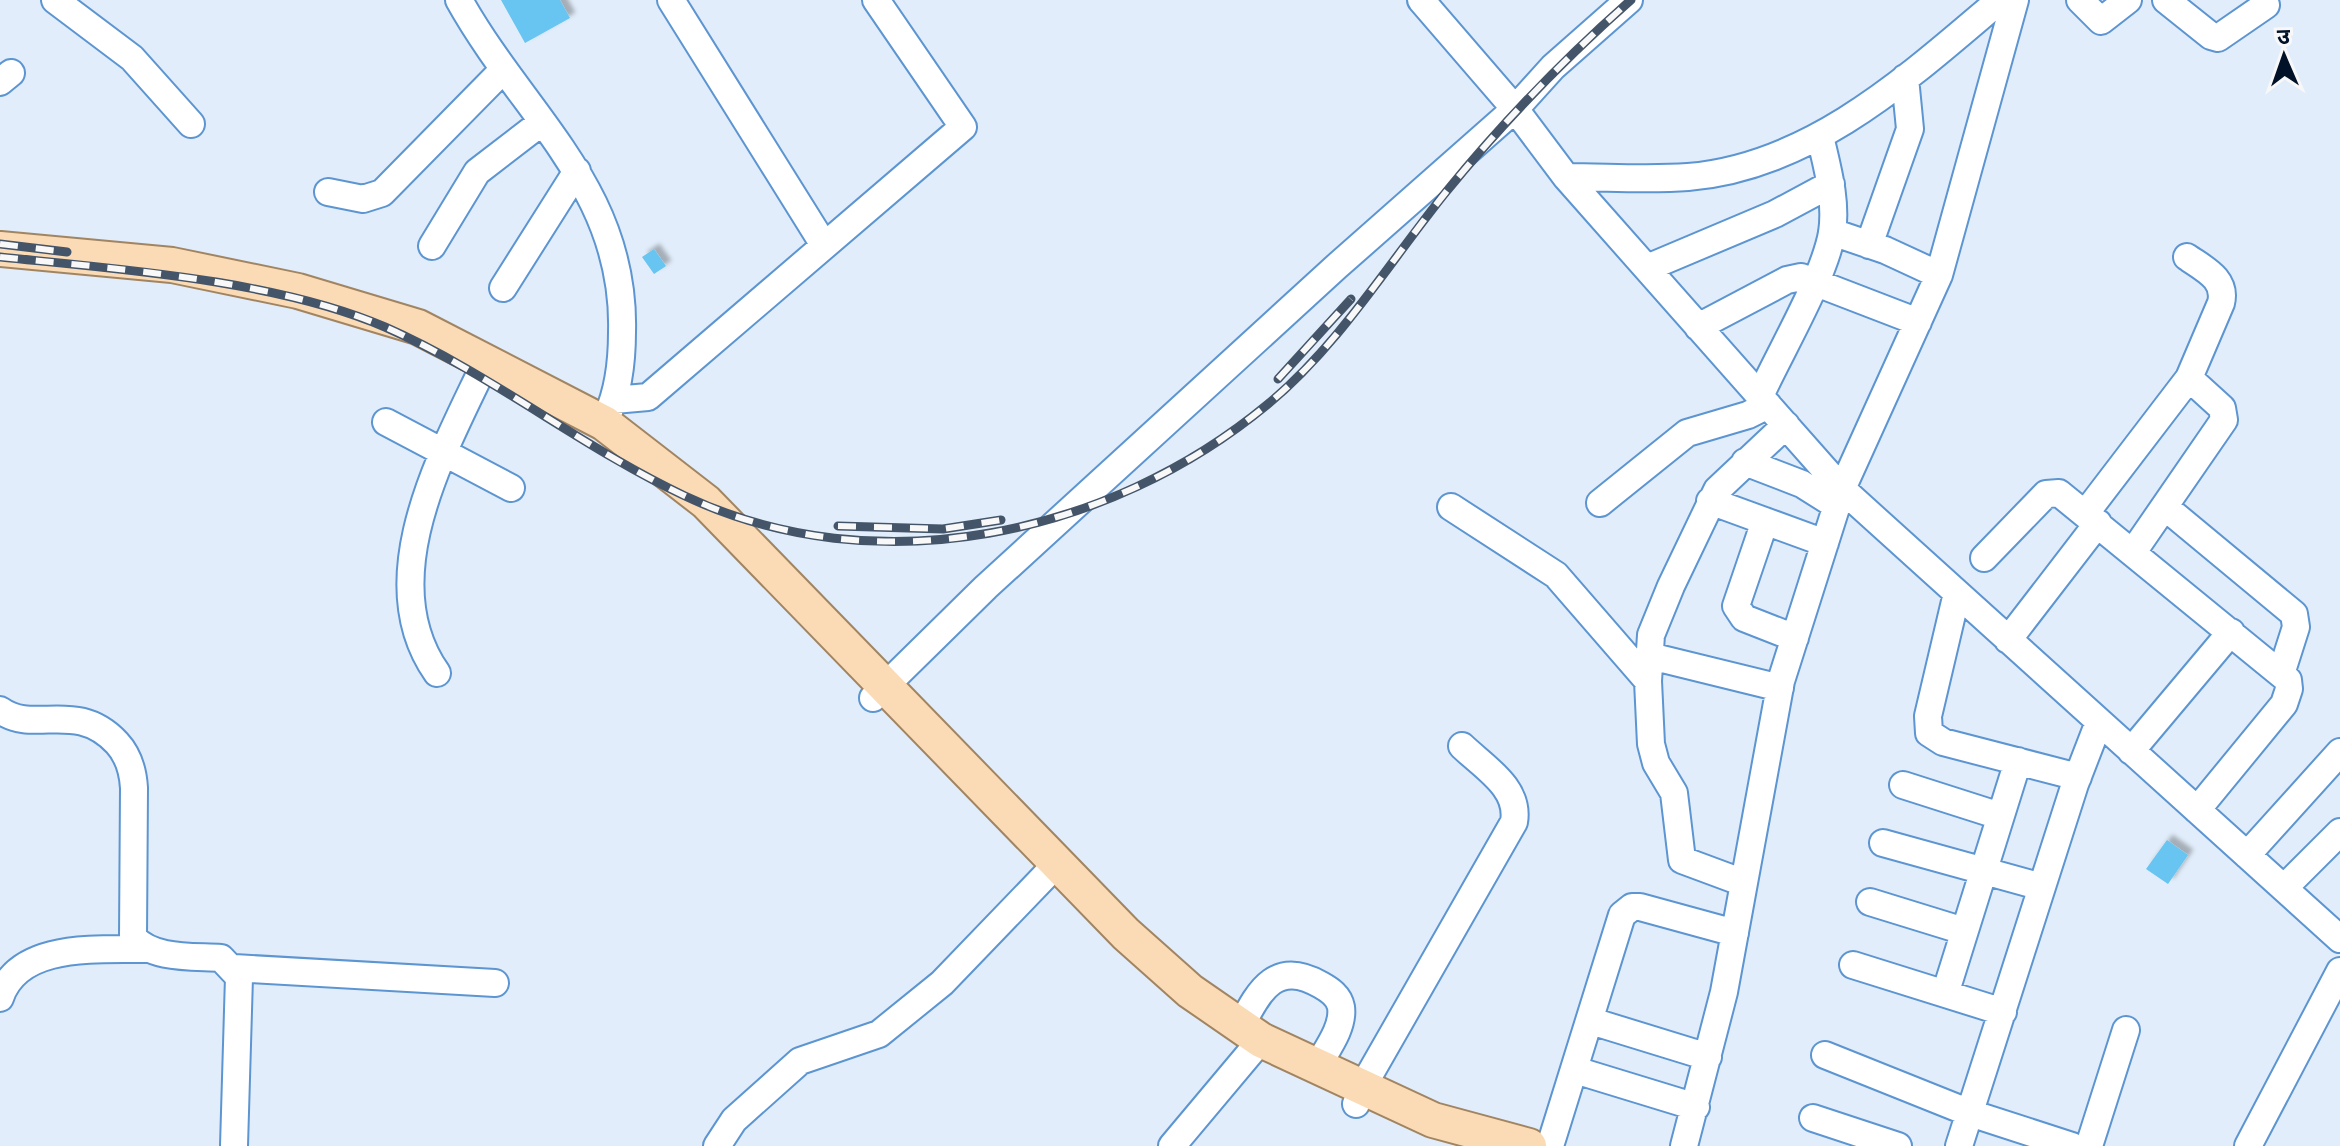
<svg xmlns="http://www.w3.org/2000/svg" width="2340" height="1146" font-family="'Sofia Sans Condensed','Noto Sans Devanagari',sans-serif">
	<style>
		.building { fill: #67c4f0; filter: url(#shadow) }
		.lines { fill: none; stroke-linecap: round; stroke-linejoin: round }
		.minor-casing { stroke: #5c95d1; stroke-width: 30 }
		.major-casing { stroke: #a18563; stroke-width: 38 }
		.minor { stroke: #fff; stroke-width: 26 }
		.major { stroke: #fadbb5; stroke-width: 34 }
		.rail-casing { stroke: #455569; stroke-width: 9 }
		.rail { stroke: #f8f8f8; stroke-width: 6; stroke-dasharray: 18; stroke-linecap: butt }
	</style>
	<defs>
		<filter id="shadow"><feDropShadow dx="5.5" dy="-5.5" stdDeviation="2" flood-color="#0004"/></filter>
	</defs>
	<rect width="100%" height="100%" fill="#e1edfa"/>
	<path class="building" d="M501,0H560L570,18L525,43Z
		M654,249L666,266L654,274L642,257Z
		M2167,840L2188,855L2168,884L2146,869Z"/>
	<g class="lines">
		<g class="minor-casing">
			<path id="minor" d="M55,0L132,58L191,124
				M459,0C523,115 626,189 622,332C622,361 619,390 607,416
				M671,0L824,245
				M1421,0L1515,109L1566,177L1842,489L2340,939
				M2080,0L2101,21L2128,0
				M2166,0L2211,36L2218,38L2266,5
				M0,82L11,73
				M1566,177C1607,177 1648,180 1688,177C1812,167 1910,76 2000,0
				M328,192L363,199L382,193L503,70
				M1832,232L1885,250L1939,275
				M1869,245L1910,129L1905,78
				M432,246L477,172L542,122
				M1647,268L1775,214L1831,184
				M503,288L577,171
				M1698,327L1787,280L1801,277L1918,322
				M1760,396C1780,352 1824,278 1832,233C1837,200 1827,167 1820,136
				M614,400L648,397L963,127L876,0
				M386,422L511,488
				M1745,462L1802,484L1837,506
				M1710,501L1825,543
				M1600,503L1687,433L1748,415L1768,405
				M1451,507L1556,575L1648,681
				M2165,507L2294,614L2296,627L2281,674
				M2085,514L2189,378L2221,303C2227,279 2204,269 2187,257
				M1765,521L1736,606L1744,618L1795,638
				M2133,552L2224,420L2222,408L2189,378
				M1984,558L2046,494L2059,493L2288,680L2289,689L2284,704L2197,810
				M1957,593L1928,716L1929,733L1943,742L2078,777
				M2008,640L2098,523
				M1650,656L1780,688
				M437,673C373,582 439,460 480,374
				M873,698L986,587L1336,267L1515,109L1553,67L1629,0
				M0,710C34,735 76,699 117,743C129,756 133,771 134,788L133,937C153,960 193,956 221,958L239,977L234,1146
				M2131,751L2231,632
				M1903,785L2000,816
				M1883,843L2042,887
				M2247,855L2340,752
				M1744,883L1682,860L1674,793L1656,763L1651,744L1648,681L1651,635L1671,586L1717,490L1786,425
				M2284,888L2340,832
				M1870,902L1964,931
				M1853,965L2003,1012
				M234,968L495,983
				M1946,991L2018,761
				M0,998C18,942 98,950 145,949
				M1591,1021L1708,1057
				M1241,1026C1260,988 1277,960 1321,985C1330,990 1339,996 1341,1007C1344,1027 1327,1049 1318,1065
				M1825,1055L1970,1113L2072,1146
				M1575,1070L1696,1107
				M1356,1104L1363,1086L1514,822C1520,788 1485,768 1462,746
				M1813,1118L1898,1146
				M717,1146L734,1120L800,1061L879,1034L942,983L1046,875
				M1172,1146L1261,1040
				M1550,1146L1622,915L1632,907H1640L1735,933
				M1684,1146L1724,992L1781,681L1842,489L1939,275L2015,0
				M1959,1146L2075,784L2099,722
				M2089,1146L2126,1030
				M2248,1146L2340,971"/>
		</g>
		<g class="major-casing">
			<path id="major" d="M0,249L172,265L298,291L418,327L604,423L706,502L1126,934L1190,991L1261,1040L1433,1120L1529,1146"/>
		</g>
		<use href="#minor" class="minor"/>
		<use href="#major" class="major"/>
		<g class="rail-casing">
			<path id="rail" d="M0,244L67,252
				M0,257C118,269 276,280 385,327C490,373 581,447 685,496C876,586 1109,536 1268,404C1339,345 1388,264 1446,192C1503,122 1563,60 1631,0
				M1278,379L1351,299
				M838,526L943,529L1001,520"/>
		</g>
		<use href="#rail" class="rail"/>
	</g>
	<g transform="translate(2284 56) rotate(358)" stroke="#f8f8f8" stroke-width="6" paint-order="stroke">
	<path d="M0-6L14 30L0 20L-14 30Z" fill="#001128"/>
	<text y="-12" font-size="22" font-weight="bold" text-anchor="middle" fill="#001128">उ</text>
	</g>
</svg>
